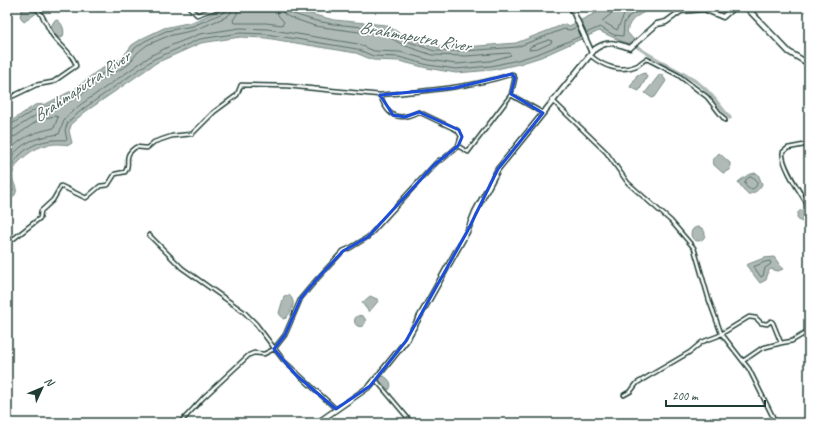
<svg xmlns="http://www.w3.org/2000/svg" width="816" height="430" font-family="Caveat,sans-serif">
	<style>
		.water { fill: #afbab7; stroke: #758883 }
		.lines { fill: none; stroke-linecap: round; stroke-linejoin: round }
		.shore { stroke: #596f68; stroke-width: 1 }
		.canal { stroke: #afbab7; stroke-width: 3.5 }
		.street-casing { stroke: #1f3d34; stroke-width: 5.5 }
		.secondary-casing { stroke: #1f3d34; stroke-width: 7 }
		.street { stroke: #fff; stroke-width: 2.5 }
		.secondary { stroke: #fff; stroke-width: 4 }
		.marked { fill: none; stroke: #1d4ed8; stroke-width: 3; stroke-linejoin: round }
		.labels { text-anchor: middle; stroke-width: 3.5; stroke-linejoin: round; paint-order: stroke }
		.water-label { font-size: 17px; font-style: italic; fill: #4a625b; stroke: #fff }
	</style>
	<rect width="100%" height="100%" fill="#fff"/>
	<filter id="ink" filterUnits="userSpaceOnUse"><feTurbulence type="fractalNoise" baseFrequency=".025" numOctaves="2"/><feDisplacementMap in="SourceGraphic" scale="8" xChannelSelector="R" yChannelSelector="G"/><feConvolveMatrix kernelMatrix="1 2 1 2 8 2 1 2 1" color-interpolation-filters="sRGB"/></filter>
	<g filter="url(#ink)">
		<path class="water" d="M23,7H33L38,12L24,22L20,16Z
			M228,7H283L334,20L386,25L406,37L434,47H466L516,43L565,24L569,26L608,7H654C642,14 629,17 627,32L634,40L630,45L599,31L541,57L519,64L492,70L456,73L427,68L399,61L373,60L356,53L266,38L240,37L201,43L156,63L85,112L72,123L69,131L72,143L69,145C50,142 35,146 21,160C17,163 14,169 13,173C11,189 25,188 7,203V124L35,105L46,104L75,89L96,72L122,58L132,45L143,38L164,28L192,22Z
			M57,20C63,23 66,33 62,38C56,38 52,32 51,27L54,21Z
			M645,73L647,77L639,91L630,87L637,75Z
			M660,74L662,75L666,81L655,97L652,98L645,93Z
			M719,153L730,163V170L723,173L714,165L713,160Z
			M755,173L758,174L762,184C760,189 753,195 747,194L738,182L748,175Z
			M797 216a6 6 0 1 1 12 0a6 6 0 1 1-12 0Z
			M691 234a7 7 0 1 1 14 0a7 7 0 1 1-14 0Z
			M774,257L783,269L778,271L771,269L769,270L766,280L760,283L746,265L764,258Z
			M289,295C297,302 292,311 286,318L283,319L279,313L284,296Z
			M370,296L379,300L369,312L362,303Z
			M354.5 321a5.5 5.5 0 1 1 11 0a5.5 5.5 0 1 1-11 0Z
			M381,376H384C390,380 393,384 389,390L378,381Z"/>
		<g class="lines">
			<path class="shore" d="M238,7L237,14L233,20L234,23H266L282,25L284,22L278,15L276,7
				M287,7L290,13L316,21L333,24L384,29L404,40L434,51H466L517,47L564,29L570,30L577,27
				M613,7L611,14L602,21L617,30L625,13L635,7
				M586,33L600,27L614,35L623,36L624,23L629,16L646,7
				M549,40L552,41L551,43L538,49L529,50L530,47Z
				M7,127L36,109L47,107L77,92L98,76L125,61L135,48L145,41L166,31L193,26L225,12L227,7
				M7,132L13,130L38,114L49,112L79,96L101,80L128,65L138,52L147,45L168,36L195,30L226,17L231,13L232,7
				M7,138L16,136L40,119L55,116L58,117L54,128C32,133 23,136 7,153
				M7,164C20,141 35,138 59,134L65,118L80,105L152,55L172,45L200,34L240,28L267,29L358,44L374,51L400,52L429,60L456,64L490,61L511,55L509,53L466,56L432,55L403,45L382,33L359,32L315,26L289,17L284,14L282,7
				M745 183a6 6 0 1 1 12 0a6 6 0 1 1-12 0Z
				M7,198L13,190C11,184 8,179 9,172C10,167 15,160 19,156C33,142 47,139 67,140L65,130L68,122L83,109L154,59L200,39L240,33L266,34L357,49L373,56L399,57L428,65L456,69L491,66L518,60L540,53L581,36
				M765,262L770,261L771,264L765,268L763,276L761,277L754,267Z"/>
			<path class="canal" d="M632,43C652,59 677,68 698,83C711,92 720,107 730,118"/>
			<g class="street-casing">
				<path id="street" d="M189,7L197,15L220,7
					M591,56C603,66 620,73 636,66C641,64 642,60 647,59L678,75L707,97L725,120
					M380,95C425,91 469,88 512,74L515,78L511,95
					M7,99L36,85L53,82L76,66C74,55 60,45 53,36C47,28 42,10 34,7
					M552,100L606,152L628,183L671,221L694,248L709,300L721,333L749,369L776,423
					M809,144L788,148L783,152C780,164 802,195 809,207
					M149,235L182,268L244,312L256,324L284,361L336,409
					M7,244L40,218L41,211L53,200L61,186L86,198L100,186L108,185L115,174L125,172C132,163 121,157 136,147L147,148L154,142L172,136L192,134L214,112L237,95L241,85L287,86L380,95C385,108 391,120 407,116C412,115 415,113 419,112L457,130L461,136L458,146L468,152L511,95L543,113
					M743,361L762,348L781,343
					M375,379L412,423
					M624,395L631,391L637,383L690,352L702,342L718,336L749,317L756,318L761,323L767,324L771,321L773,323L781,343L792,341L809,331
					M180,423L204,397L249,355L254,353L264,354L274,349L285,335L301,298L317,279L343,251L350,248L368,237L434,165L439,160H442L458,146"/>
			</g>
			<g class="secondary-casing">
				<path id="secondary" d="M571,7L592,53
					M746,7L789,52L809,64
					M317,423L370,386L406,341L467,232L475,212L498,169L595,49C608,40 616,43 630,48L657,24L666,22L681,11L704,9L723,17L734,7"/>
			</g>
			<use href="#street" class="street"/>
			<use href="#secondary" class="secondary"/>
		</g>
	</g>
	<path class="marked" d="M512,74L515,78L511,94L543,113L498,169L467,232L406,341L370,386L336,409L296,375L274,349L285,335L301,298L317,279L343,251L368,237L434,165L458,146L462,137L459,130L419,112L405,117L393,115L380,95L454,88Z"/>
	<g class="labels">
		<g class="water-label">
			<text transform="translate(415 36) rotate(10)" y="6">Brahmaputra River</text>
			<text transform="translate(81 86) rotate(-34)" y="6">Brahmaputra River</text>
		</g>
	</g>
	<rect width="816" height="430" fill="none" stroke="#fff" stroke-width="24"/>
	<rect x="12" y="12" width="792" height="406" fill="none" stroke="#1f3d34" stroke-width="1.5" filter="url(#ink)"/>
	<g transform="translate(42 388) rotate(46)" stroke="#ffffff" stroke-width="3" paint-order="stroke">
	<path d="M0-3L7 15L0 10L-7 15Z" fill="#1f3d34"/>
	<text y="-6" font-size="11" font-weight="bold" text-anchor="middle" fill="#1f3d34">N</text>
	</g>
	<path d="M666 400v6h99v-6" fill="none" stroke="#1f3d34" stroke-width="2"/>
	<text x="672" y="400" font-size="12" fill="#1f3d34" stroke="#ffffff" stroke-width="3" paint-order="stroke">200 m</text>
</svg>
